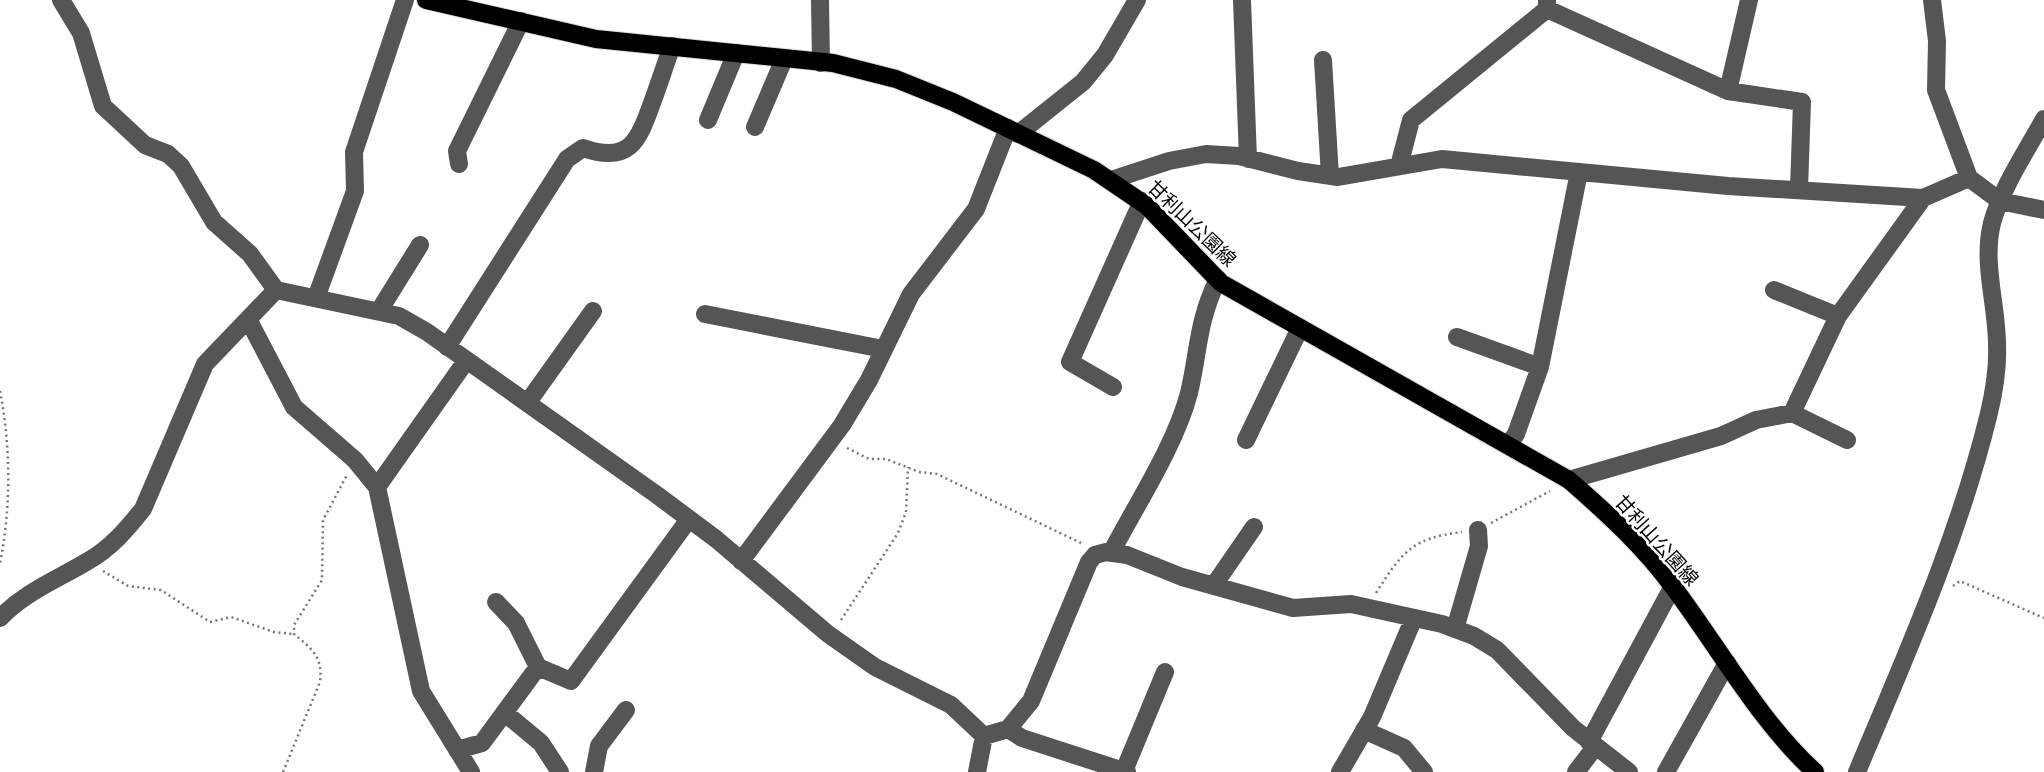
<svg xmlns="http://www.w3.org/2000/svg" width="2044" height="772" font-family="Mulish,'Noto Sans JP',sans-serif">
	<style>
		.lines { fill: none; stroke-linecap: round; stroke-linejoin: round }
		.major-casing { stroke: #dbdbdb; stroke-width: 20 }
		.path { stroke: #777; stroke-width: 2.5; stroke-dasharray: 2 3.5; stroke-linecap: butt }
		.minor { stroke: #555; stroke-width: 18 }
		.major { stroke: #000; stroke-width: 18 }
		.labels { text-anchor: middle; stroke-width: 5; stroke-linejoin: round; paint-order: stroke }
		.street-label { font-size: 19px; fill: #000; stroke: #fff }
	</style>
	<rect width="100%" height="100%" fill="#fff"/>
	<g class="lines">
		<g class="major-casing">
			<path id="major" d="M426,0L596,39L833,63L896,79L953,102L1094,170L1147,206L1221,283L1569,480C1607,513 1644,547 1674,588C1719,648 1760,722 1815,772"/>
		</g>
		<path class="path" d="M0,391C11,447 11,508 0,563
			M847,448L869,459H886L919,472L937,474L1081,543
			M1491,523L1550,491
			M103,571L128,586L161,590L210,622L231,617L274,632L292,634
			M1953,586L1960,581L2044,618
			M1376,593C1402,552 1412,538 1462,532
			M841,620L898,533L906,512L908,467
			M283,772L320,682C323,657 312,649 294,634V625L322,580L323,520L347,475"/>
		<path class="minor" d="M61,0L81,33L103,106L145,145L168,154L181,166L214,222L250,254L276,290L399,316L427,332L657,495L716,539L828,634L875,667L951,705L984,736
			M820,0L821,63
			M1242,0L1248,159
			M1932,0L1937,41L1936,90L1969,178
			M1547,9L1728,91L1802,102L1799,189
			M1323,60L1330,176
			M1728,91L1749,0
			M708,120L736,53
			M755,127L784,59
			M1018,134L1083,82L1105,55L1137,0
			M459,164L457,151L521,21
			M1399,166L1411,120L1547,9V0
			M1111,180L1169,161L1206,154L1239,156L1298,171L1338,177L1442,159L1728,186L1923,198L1969,178L2000,201L2044,210
			M1774,290L1838,316
			M316,298L355,191L354,152L405,0
			M379,311L420,245
			M705,314L883,349
			M248,319L294,407L355,460L377,487L421,691L471,772
			M1457,337L1540,367
			M447,347L567,159L583,148C629,164 638,142 652,103C659,84 665,65 672,46
			M1113,387L1070,362L1142,201
			M528,402L593,311
			M1792,413L1847,440
			M1246,440L1300,328
			M1509,444L1516,434L1540,367L1579,172
			M1569,480L1721,436L1756,420L1792,413L1838,316L1923,198
			M377,487L466,361
			M1111,553C1136,505 1176,444 1189,393C1199,351 1197,322 1218,279
			M741,561L842,425L869,380L911,294L976,209L1008,128
			M1214,585L1254,527
			M0,618C25,592 58,579 88,561C111,548 127,529 143,509L205,364L276,290
			M1455,629L1479,546L1478,530
			M538,667L571,681L689,519
			M505,713L541,743L560,772
			M1008,729L1022,738L1127,772
			M1364,730L1404,748L1424,772
			M984,736L1008,729L1031,701L1089,562L1095,555L1106,552L1127,555L1182,577L1293,608L1351,604L1442,624L1474,636L1497,650L1573,728L1629,772
			M1589,742L1673,586
			M457,750L482,743L538,667L516,623L496,602
			M1124,771L1165,672
			M594,772L599,746L626,710
			M977,772L984,736
			M1340,772L1372,717L1413,620
			M1576,772L1595,747
			M1666,772L1727,663
			M1857,772C1906,655 1959,537 1989,413C1994,392 1998,367 1997,345C1997,304 1982,264 1992,223C2002,187 2026,152 2044,119"/>
		<use href="#major" class="major"/>
	</g>
	<g class="labels">
		<g class="street-label">
			<text transform="translate(1192 223) rotate(44)" y="7">甘利山公園線</text>
			<text transform="translate(1657 540) rotate(48)" y="7">甘利山公園線</text>
		</g>
	</g>
</svg>
